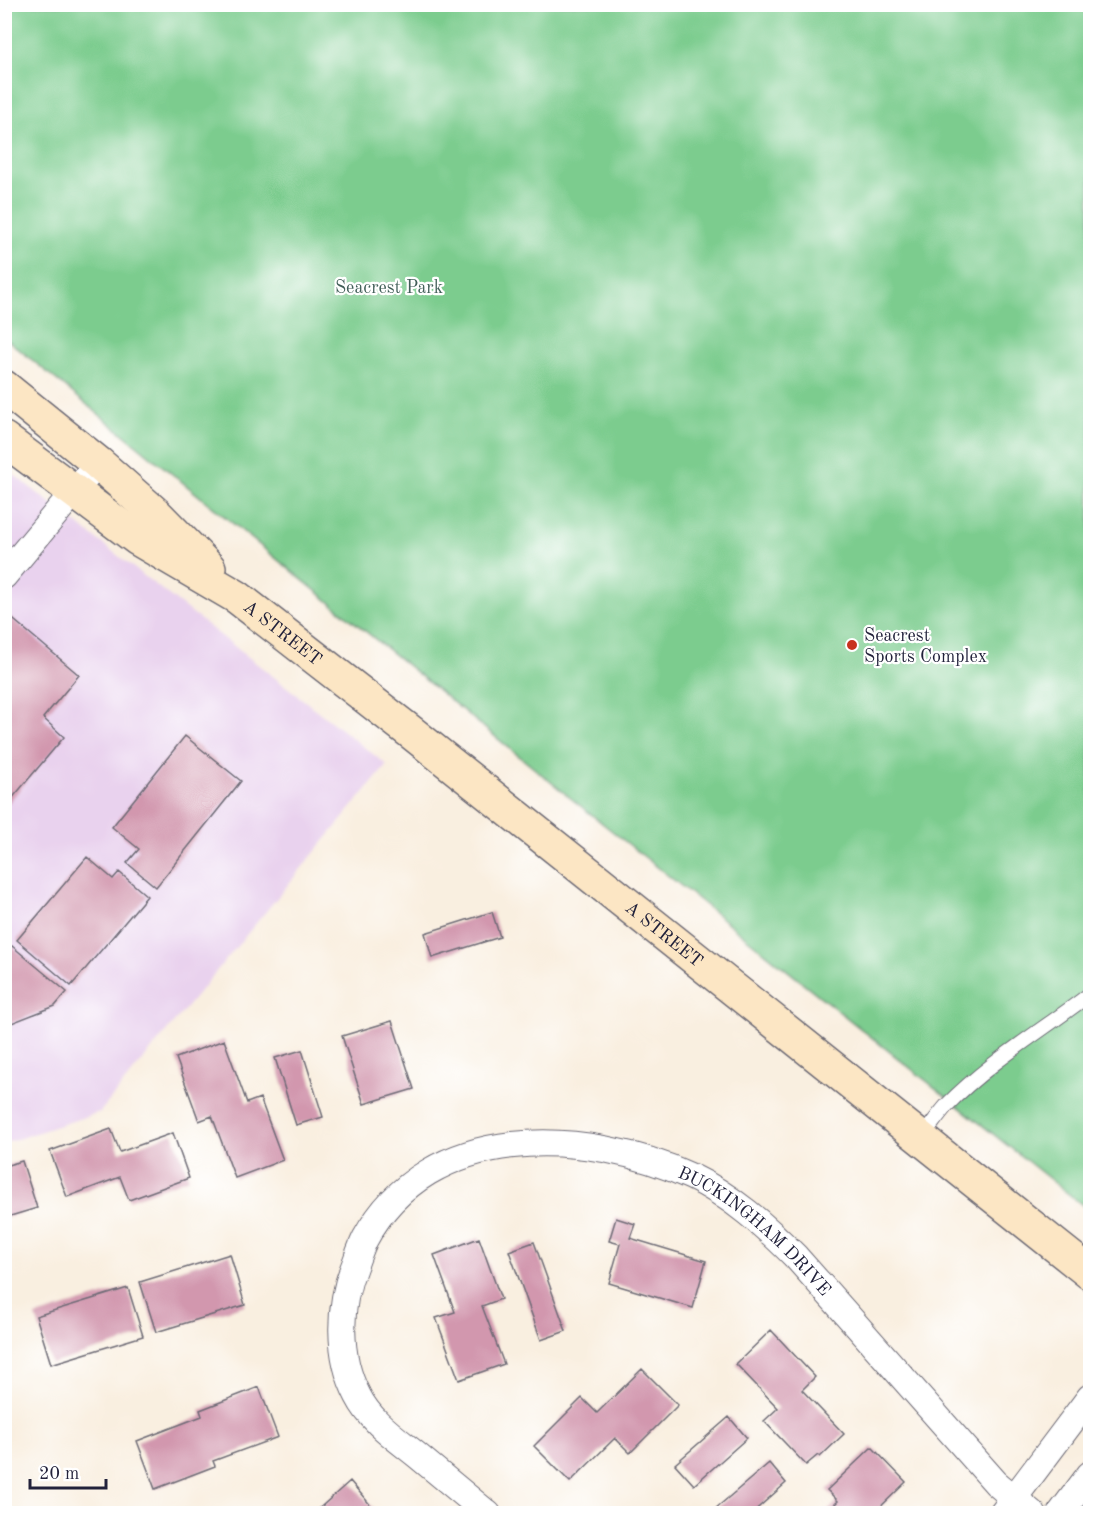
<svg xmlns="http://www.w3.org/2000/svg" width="1095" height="1518" font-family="'Old Standard TT',serif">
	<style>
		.built { fill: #e9d2ee }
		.green { fill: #7bcc8e; stroke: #4e7764; stroke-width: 1.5 }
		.building { fill: #d297ae }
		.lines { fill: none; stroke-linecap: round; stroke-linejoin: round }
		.service-casing { stroke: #6d6a75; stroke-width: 16 }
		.minor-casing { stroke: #6d6a75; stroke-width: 28 }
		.secondary-casing { stroke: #6d6a75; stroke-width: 36 }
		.service { stroke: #fff; stroke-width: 14 }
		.minor { stroke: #fff; stroke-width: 26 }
		.secondary { stroke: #fce6c4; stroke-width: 33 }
		.poi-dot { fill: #c8321e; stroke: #fff; stroke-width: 2 }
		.labels { text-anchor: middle; stroke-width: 4.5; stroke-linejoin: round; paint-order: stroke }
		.park-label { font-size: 18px; fill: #415e58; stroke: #fff }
		.street-label { font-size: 18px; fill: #22223b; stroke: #fff }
		.poi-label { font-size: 18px; fill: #22223b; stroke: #fff; text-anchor: start }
	</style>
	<rect width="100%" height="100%" fill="#fff"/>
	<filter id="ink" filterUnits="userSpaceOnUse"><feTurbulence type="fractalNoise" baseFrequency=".0167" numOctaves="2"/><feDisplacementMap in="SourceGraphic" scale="12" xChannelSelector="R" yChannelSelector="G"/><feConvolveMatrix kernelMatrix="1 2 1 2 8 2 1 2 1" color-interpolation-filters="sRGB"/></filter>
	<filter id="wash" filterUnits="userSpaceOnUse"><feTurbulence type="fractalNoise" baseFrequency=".008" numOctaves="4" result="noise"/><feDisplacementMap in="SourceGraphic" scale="24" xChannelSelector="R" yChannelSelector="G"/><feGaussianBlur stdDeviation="1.35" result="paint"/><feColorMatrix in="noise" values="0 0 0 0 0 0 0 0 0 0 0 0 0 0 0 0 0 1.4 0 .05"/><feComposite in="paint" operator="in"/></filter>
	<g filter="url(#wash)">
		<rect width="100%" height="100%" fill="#f9efe0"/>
		<path class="built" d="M4,467L387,765L100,1112L5,1143Z"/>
		<path class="green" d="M4,5H1090V1211L573,800L5,338Z"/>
		<g id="blocks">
			<path class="building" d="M8,615L79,675L43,718L64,737L4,808V619Z
				M185,736L241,781L156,887L127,863L139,849L112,827Z
				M87,857L113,879L119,872L147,896L71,986L17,940Z
				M492,912L500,937L432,958L425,933Z
				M12,946L67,992L55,1006L4,1026V950Z
				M392,1021L414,1089L364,1104L342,1036Z
				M224,1040L247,1103L260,1098L283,1160L235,1178L212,1116L199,1121L176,1058Z
				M302,1050L323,1117L296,1125L275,1058Z
				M111,1129L120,1152L173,1133L189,1178L129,1200L120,1177L67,1197L50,1151Z
				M22,1161L37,1208L4,1218V1166Z
				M616,1218L635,1224L630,1238L706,1261L693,1308L609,1283L620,1244L609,1241Z
				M479,1238L501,1299L482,1306L504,1364L459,1380L436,1318L455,1312L434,1255Z
				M534,1242L566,1331L541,1340L509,1251Z
				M230,1254L245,1305L156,1332L140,1282Z
				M128,1288L143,1336L51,1364L36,1316Z
				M771,1330L815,1377L802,1390L844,1434L820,1457L818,1455L806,1465L764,1421L778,1408L736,1364Z
				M642,1369L678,1405L630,1453L615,1438L570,1482L534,1446L582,1398L597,1413Z
				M259,1387L278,1437L213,1461L215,1466L155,1489L137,1441L202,1416L200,1410Z
				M729,1417L747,1438L694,1485L675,1464Z
				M872,1447L906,1482L873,1514H825L838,1501L827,1490Z
				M769,1463L786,1483L751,1514H719L715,1509Z
				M350,1481L378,1514H313Z"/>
		</g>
	</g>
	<g filter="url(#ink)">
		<use href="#blocks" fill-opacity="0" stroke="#6d6a75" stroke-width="1.5"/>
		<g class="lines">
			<g class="service-casing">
				<path id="service" d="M921,1138C930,1127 938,1115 947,1105C989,1062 1043,1030 1090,994"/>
			</g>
			<g class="minor-casing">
				<g id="minor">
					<path d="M4,576L98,463"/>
					<path id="s1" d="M488,1514C464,1494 441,1475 418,1456C396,1438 371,1422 358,1396C337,1356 338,1305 355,1264C358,1256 361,1247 365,1239C429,1120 586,1128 692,1177C732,1196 765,1226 796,1257L996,1483L1033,1514"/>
					<path d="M1002,1514L1090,1397"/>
					<path d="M1060,1514L1090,1474"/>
				</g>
			</g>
			<g class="secondary-casing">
				<g id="secondary">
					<path d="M4,387L98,463L157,515L209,568"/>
					<path id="s2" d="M4,439L138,539L237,597L412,733L1090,1273"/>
				</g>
			</g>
			<use href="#service" class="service"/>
			<use href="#minor" class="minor"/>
			<use href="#secondary" class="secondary"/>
		</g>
	</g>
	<circle class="poi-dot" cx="852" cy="645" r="6"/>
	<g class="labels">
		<g class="park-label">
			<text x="389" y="293">Seacrest Park</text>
		</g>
		<g class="street-label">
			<text dy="6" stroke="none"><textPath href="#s2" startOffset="340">A STREET</textPath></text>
			<text dy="6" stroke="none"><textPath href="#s2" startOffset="826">A STREET</textPath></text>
			<text dy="6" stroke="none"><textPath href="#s1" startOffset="789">BUCKINGHAM DRIVE</textPath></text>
		</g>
		<g class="poi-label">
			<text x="864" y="641">Seacrest<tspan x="864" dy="21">Sports Complex</tspan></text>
		</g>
	</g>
	<rect width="1095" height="1518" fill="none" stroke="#fff" stroke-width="24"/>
	<path d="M30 1479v9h76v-9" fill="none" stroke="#22223b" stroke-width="3"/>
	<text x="39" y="1479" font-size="18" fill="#22223b" stroke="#ffffff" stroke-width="4.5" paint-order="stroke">20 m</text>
</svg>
